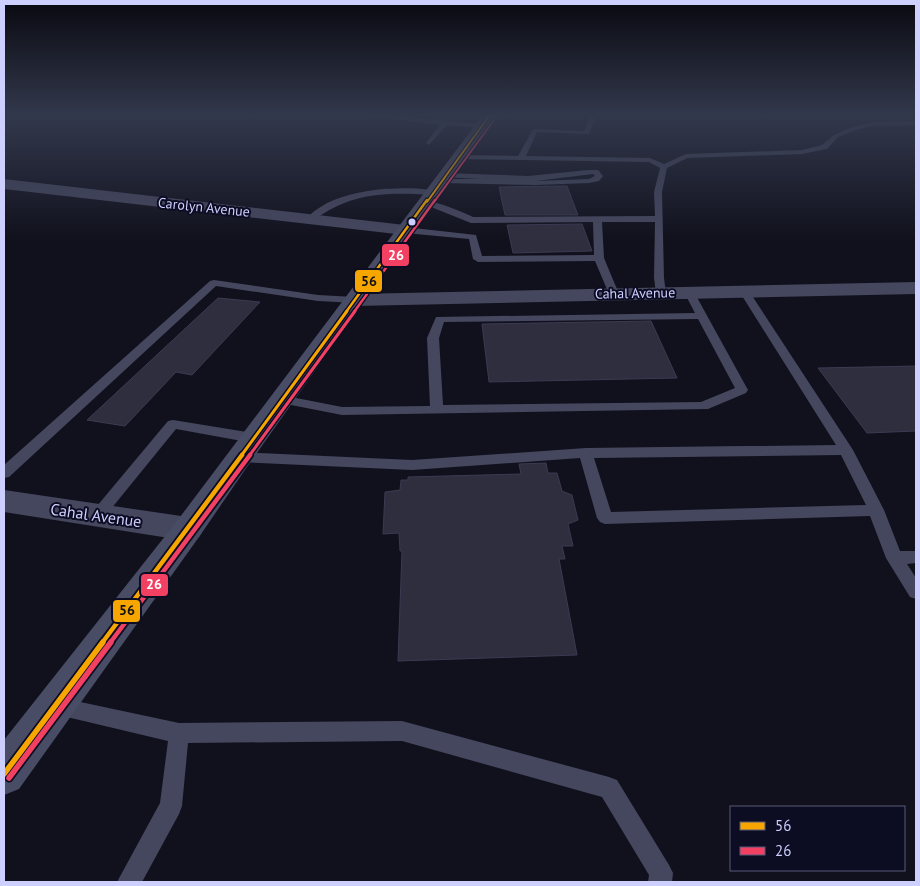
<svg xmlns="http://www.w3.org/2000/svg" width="920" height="886" font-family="'PT Sans',sans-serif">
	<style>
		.building { fill: #2f2e3f; stroke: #3b3a52 }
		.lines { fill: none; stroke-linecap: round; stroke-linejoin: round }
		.service { fill: #45475e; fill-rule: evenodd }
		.minor { fill: #45475e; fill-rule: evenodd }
		.tertiary { fill: #45475e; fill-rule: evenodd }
		.secondary { fill: #484c64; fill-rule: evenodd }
		.bus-1-far4-casing { stroke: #0c0c22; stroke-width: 4 }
		.bus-1-far3-casing { stroke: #0c0c22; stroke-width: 5 }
		.bus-1-far2-casing { stroke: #0c0c22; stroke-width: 6 }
		.bus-1-far1-casing { stroke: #0c0c22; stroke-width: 8 }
		.bus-1-casing { stroke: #0c0c22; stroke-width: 9 }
		.bus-2-far4-casing { stroke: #0c0c22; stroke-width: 4 }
		.bus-2-far3-casing { stroke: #0c0c22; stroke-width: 5 }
		.bus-2-far2-casing { stroke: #0c0c22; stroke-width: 6 }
		.bus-2-far1-casing { stroke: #0c0c22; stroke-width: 8 }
		.bus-2-casing { stroke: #0c0c22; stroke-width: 9 }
		.bus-1-far4 { stroke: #f7a600; stroke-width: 2 }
		.bus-1-far3 { stroke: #f7a600; stroke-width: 2.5 }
		.bus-1-far2 { stroke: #f7a600; stroke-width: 3 }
		.bus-1-far1 { stroke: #f7a600; stroke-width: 4.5 }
		.bus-1 { stroke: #f7a600; stroke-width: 5.5 }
		.bus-2-far4 { stroke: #f24062; stroke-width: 2 }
		.bus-2-far3 { stroke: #f24062; stroke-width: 2.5 }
		.bus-2-far2 { stroke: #f24062; stroke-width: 3 }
		.bus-2-far1 { stroke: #f24062; stroke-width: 4.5 }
		.bus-2 { stroke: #f24062; stroke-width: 5.5 }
		.bus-dot { fill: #cdcfff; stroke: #0c0c22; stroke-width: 2 }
		.labels { text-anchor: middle; stroke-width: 4; stroke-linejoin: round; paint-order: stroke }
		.far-street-label { font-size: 14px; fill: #cdcfff; stroke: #0c0c22 }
		.street-label { font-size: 16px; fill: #cdcfff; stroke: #0c0c22 }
		.line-badge { stroke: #0c0c22; stroke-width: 2 }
		.badge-label { font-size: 14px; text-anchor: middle; font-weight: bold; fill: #fff }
		.pale-badge-label { font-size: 14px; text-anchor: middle; font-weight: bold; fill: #111 }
	</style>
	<rect width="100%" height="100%" fill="#11111d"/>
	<path class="building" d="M567,186L578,215H505L499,187Z
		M582,224L592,251L513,253L507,225Z
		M218,298L260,302L192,375L176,372L125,426L87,420Z
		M651,321L677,378L489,382L482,324Z
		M916,366V431L867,433L818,368Z
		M546,463L548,473H557L562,491L572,495L578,520L568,524L573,546H562L565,559H559L577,655L398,661L402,551H400L399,533L383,534L385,492L400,490L401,480H408V477L521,474L519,464Z"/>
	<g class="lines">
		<path class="service" d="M370,116H393L482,124L485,126L482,128L447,125L429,145L426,143L440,125Z
			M590,116H596L589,134L537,132L526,156L650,158L664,164L686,154L802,150L822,145L834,135L852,127L872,122L916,121V125L872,126L856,130L838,137L827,149L802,154L687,158L667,168L662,192L664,278L666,293L661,296L656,293L654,278L655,222H602L604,258L619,294L614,297L609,294L595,261L478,262L473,259L469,239L405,233L401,230L405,227L476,235L482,256L594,255L593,222L471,223L421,203C429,197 462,212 473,217L655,216L654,192L660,168L649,162L459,159L455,157L459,155L518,156L533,129L584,131Z
			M588,170H598L603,176L599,181L589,183L536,185L441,183L437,181L441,179H481L442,177L441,175L445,173L528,176ZM593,174L595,176L589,179L536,181Z
			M383,189C396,189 426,186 436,193L432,195C386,192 351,192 313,221L306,219C325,198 356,192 383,189Z
			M214,280L318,295L355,297L360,300L355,303L318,301L216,286L9,477L4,478V465L210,281Z
			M744,288L749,291L853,450L884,510L900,551H916V563L907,564L916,578V599L910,597L886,558L870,516L605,524L600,522L597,518L580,458L412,470L239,462L234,460L232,457L234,454L239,452L412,460L586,448L836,445L739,291ZM841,455L866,505L611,512L594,458Z
			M689,289L694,292L748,390L746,393L708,409L342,415L281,403L275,399L281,395L342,407L430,406L427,338L436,317L695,313L684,292ZM698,319L735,388L701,402L443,405L439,338L444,322Z
			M173,420L253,433L258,435L260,438L258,441L253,443L176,429L102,520L97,522L92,520L89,516L92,512L168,421Z
			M57,697L179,723L402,721L609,777L617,780L669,865L673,873L672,882H648L649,875L602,797L402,741L188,743L182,806L179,814L142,882H117L160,803L168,741L50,713L47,706L50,699Z"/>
		<path class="minor" d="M4,179L405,225L411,226L414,230L411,234L405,235L4,189Z
			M4,490L188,517L199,521L204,529L199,537L188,541L4,512Z"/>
		<path class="tertiary" d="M916,282V294L355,306L348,304L344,300L348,296L355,294Z"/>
		<path class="secondary" d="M482,116H495L249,464L199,537L19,789L4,795V740L177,521Z"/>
		<g class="bus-1-far4-casing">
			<path id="bus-1-far4" d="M427,202L489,116"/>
		</g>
		<g class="bus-1-far3-casing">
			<path id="bus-1-far3" d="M346,312L427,200"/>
		</g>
		<g class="bus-1-far2-casing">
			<path id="bus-1-far2" d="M241,456L347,311"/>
		</g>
		<g class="bus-1-far1-casing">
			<path id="bus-1-far1" d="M102,643L242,455"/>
		</g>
		<g class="bus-1-casing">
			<path id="bus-1" d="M4,774L103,642"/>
		</g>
		<g class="bus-2-far4-casing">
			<path id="bus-2-far4" d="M434,202L494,120"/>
		</g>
		<g class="bus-2-far3-casing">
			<path id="bus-2-far3" d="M354,312L435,200"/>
		</g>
		<g class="bus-2-far2-casing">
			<path id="bus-2-far2" d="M249,456L355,311"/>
		</g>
		<g class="bus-2-far1-casing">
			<path id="bus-2-far1" d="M110,643L250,455"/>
		</g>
		<g class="bus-2-casing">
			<path id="bus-2" d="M9,778L111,642"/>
		</g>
		<use href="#bus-1-far4" class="bus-1-far4"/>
		<use href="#bus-1-far3" class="bus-1-far3"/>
		<use href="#bus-1-far2" class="bus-1-far2"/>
		<use href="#bus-1-far1" class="bus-1-far1"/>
		<use href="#bus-1" class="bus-1"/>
		<use href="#bus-2-far4" class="bus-2-far4"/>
		<use href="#bus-2-far3" class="bus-2-far3"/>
		<use href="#bus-2-far2" class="bus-2-far2"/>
		<use href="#bus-2-far1" class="bus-2-far1"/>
		<use href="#bus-2" class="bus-2"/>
	</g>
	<linearGradient id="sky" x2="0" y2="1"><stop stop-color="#090910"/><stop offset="0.48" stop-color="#32384c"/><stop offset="1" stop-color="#32384c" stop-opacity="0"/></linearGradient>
	<rect width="920" height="240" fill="url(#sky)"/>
	<circle class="bus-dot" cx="412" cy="222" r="4.5"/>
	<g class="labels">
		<g class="far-street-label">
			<text transform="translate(204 207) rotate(6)" y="5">Carolyn Avenue</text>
			<text transform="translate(635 293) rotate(-1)" y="5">Cahal Avenue</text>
		</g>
		<g class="street-label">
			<text transform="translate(96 515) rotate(8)" y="6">Cahal Avenue</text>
		</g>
	</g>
	<g class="line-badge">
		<rect x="381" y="243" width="29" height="24" rx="5" fill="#f24062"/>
		<rect x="354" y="269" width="29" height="24" rx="5" fill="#f7a600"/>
		<rect x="140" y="573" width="29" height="24" rx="5" fill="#f24062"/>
		<rect x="112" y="599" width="29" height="24" rx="5" fill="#f7a600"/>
	</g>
	<g class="badge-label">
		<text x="396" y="260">26</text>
		<text x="154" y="589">26</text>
	</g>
	<g class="pale-badge-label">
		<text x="369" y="286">56</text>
		<text x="127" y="615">56</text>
	</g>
	<rect width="920" height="886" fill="none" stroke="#cdcfff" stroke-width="10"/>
	<rect x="730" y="806" width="175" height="65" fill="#0c0c22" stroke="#595a7a"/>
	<rect x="740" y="822" width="25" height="8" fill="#f7a600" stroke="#595a7a"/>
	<text x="775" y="831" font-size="15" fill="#cdcfff">56</text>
	<rect x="740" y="847" width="25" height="8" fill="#f24062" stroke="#595a7a"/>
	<text x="775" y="856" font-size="15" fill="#cdcfff">26</text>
</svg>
